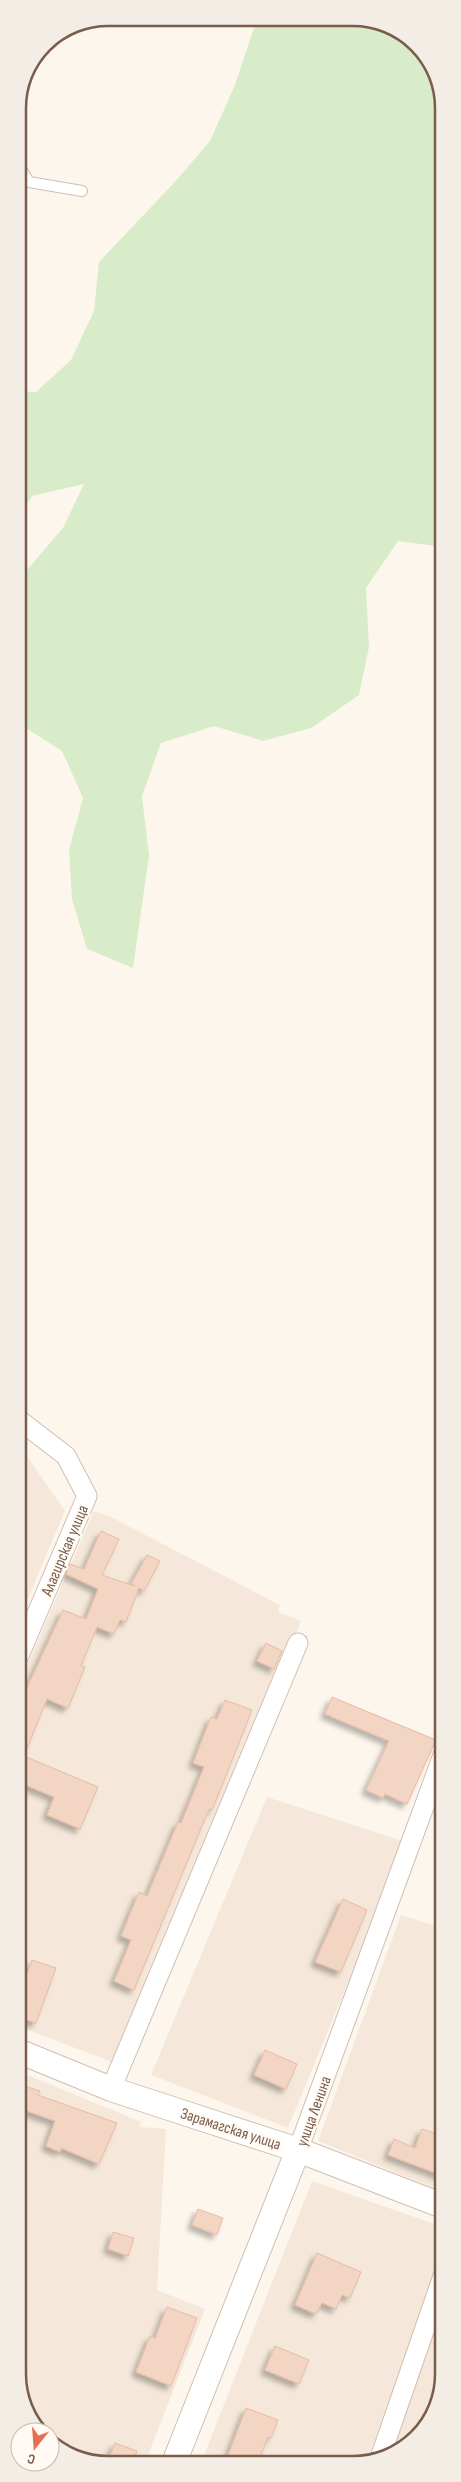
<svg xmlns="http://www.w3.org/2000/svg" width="461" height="2482" font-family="'Sofia Sans Condensed',sans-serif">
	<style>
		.residential { fill: #f5e8da }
		.green { fill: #d8ecc9 }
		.building { fill: #f3d5c3; stroke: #e6bba3; filter: url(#shadow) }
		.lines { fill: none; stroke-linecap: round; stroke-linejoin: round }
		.service-casing { stroke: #d1beb0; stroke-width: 12 }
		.minor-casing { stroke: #d1beb0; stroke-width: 21 }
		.tertiary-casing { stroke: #d1beb0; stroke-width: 26 }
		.service { stroke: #fff; stroke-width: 10 }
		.minor { stroke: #fff; stroke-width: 19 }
		.tertiary { stroke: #fff; stroke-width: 24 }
		.labels { text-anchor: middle; stroke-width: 4.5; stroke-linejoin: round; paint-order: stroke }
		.street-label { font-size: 16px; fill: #7a5c4d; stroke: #fffaf3 }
		.rim { fill: none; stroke: #7a5c4d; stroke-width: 2.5 }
	</style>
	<defs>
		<filter id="shadow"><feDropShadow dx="-4.5" dy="4.5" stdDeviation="2.5" flood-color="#0004"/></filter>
	</defs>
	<rect width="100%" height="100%" fill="#fdf6ec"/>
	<path class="residential" d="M18,1443L65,1511L18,1622Z
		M94,1511L111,1517L280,1605L278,1612L301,1621L117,2064L18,2026V1686Z
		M267,1797L406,1842L288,2128L151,2075Z
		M401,1915L443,1928V2192L318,2141Z
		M18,2071L141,2122L140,2127L166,2129L157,2290L205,2309L145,2463H90L50,2440V2432H39L18,2386Z
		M312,2181L440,2226L434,2241L443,2245V2257L366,2463H201Z
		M443,2307V2380L421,2434L388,2452Z"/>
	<path class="green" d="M257,19L376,21L421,49L443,96V547L398,541L366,588L369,647L359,695L311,728L263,741L214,726L161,743L142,796L149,856L133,968L87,949L72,899L69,850L83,798L62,751L18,723L19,621L27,570L63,528L84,484L32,496L18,520V391L36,392L71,360L94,311L99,262L174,183L210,141L235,85Z"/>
	<path class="building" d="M101,1531L119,1539L102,1575L135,1586L131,1584L147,1555L160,1561L144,1591L139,1588L126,1622L120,1620L114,1634L97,1627L81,1666L85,1667L68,1708L47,1699L24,1756L98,1787L80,1829L47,1815L54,1797L18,1782V1707L63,1610L86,1619L98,1589L66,1574L70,1564L84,1569Z
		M266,1643L282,1651L274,1669L257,1661Z
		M332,1697L436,1740L407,1804L385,1794L383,1798L366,1790L389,1741L325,1714Z
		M225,1700L252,1710L225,1778L212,1810L209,1809L134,1990L114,1981L131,1940L121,1936L139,1892L147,1896L178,1822L181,1823L204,1767L193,1763L211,1717L217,1719Z
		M343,1899L367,1910L341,1972L315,1962Z
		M32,1960L56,1968L36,2023L18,2017V1989L21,1990Z
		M265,2050L297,2064L286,2089L254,2075Z
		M18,2084L40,2091L38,2095L117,2123L99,2164L61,2148L60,2152L46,2146L55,2121L18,2108Z
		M422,2129L443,2136V2176L388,2155L394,2139L415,2148Z
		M198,2209L223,2218L217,2235L192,2225Z
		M113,2232L134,2238L128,2256L108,2249Z
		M317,2253L361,2272L350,2298L342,2295L336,2309L322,2303L316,2314L295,2305Z
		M167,2307L197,2318L171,2386L136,2372L150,2336L155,2338Z
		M275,2346L309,2360L299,2384L265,2370Z
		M246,2408L278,2420L271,2438L268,2437L258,2463H225Z
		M115,2443L137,2451L133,2463H107Z"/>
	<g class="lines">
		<g class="service-casing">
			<path id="service" d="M18,164L29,182L82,191"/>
		</g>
		<g class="minor-casing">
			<path id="minor" d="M18,1419L66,1456L87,1496L18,1658
				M111,2089L298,1643
				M298,2150L443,1755
				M381,2455L443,2276"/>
		</g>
		<g class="tertiary-casing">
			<path id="tertiary" d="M18,2051L111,2089L298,2150L443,2206
				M174,2463L298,2150"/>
		</g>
		<use href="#service" class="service"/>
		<use href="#minor" class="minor"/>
		<use href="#tertiary" class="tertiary"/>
	</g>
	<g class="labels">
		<g class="street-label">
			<text transform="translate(64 1550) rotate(-67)" y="6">Алагирская улица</text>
			<text transform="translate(313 2111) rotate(-70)" y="6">улица Ленина</text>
			<text transform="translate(231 2128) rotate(18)" y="6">Зарамагская улица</text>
		</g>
	</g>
	<path d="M0 0H461V2482H0ZM108 26H353A82 82 0 0 1 435 108V2374A82 82 0 0 1 353 2456H108A82 82 0 0 1 26 2374V108A82 82 0 0 1 108 26Z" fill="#f4ede6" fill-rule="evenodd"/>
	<path class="rim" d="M108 26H353A82 82 0 0 1 435 108V2374A82 82 0 0 1 353 2456H108A82 82 0 0 1 26 2374V108A82 82 0 0 1 108 26Z"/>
	<g transform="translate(35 2447) rotate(197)"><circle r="24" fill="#fffaf3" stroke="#cabbb1"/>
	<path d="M0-4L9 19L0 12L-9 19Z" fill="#e76f51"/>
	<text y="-8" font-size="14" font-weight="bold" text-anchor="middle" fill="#7a5c4d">С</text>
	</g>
</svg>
